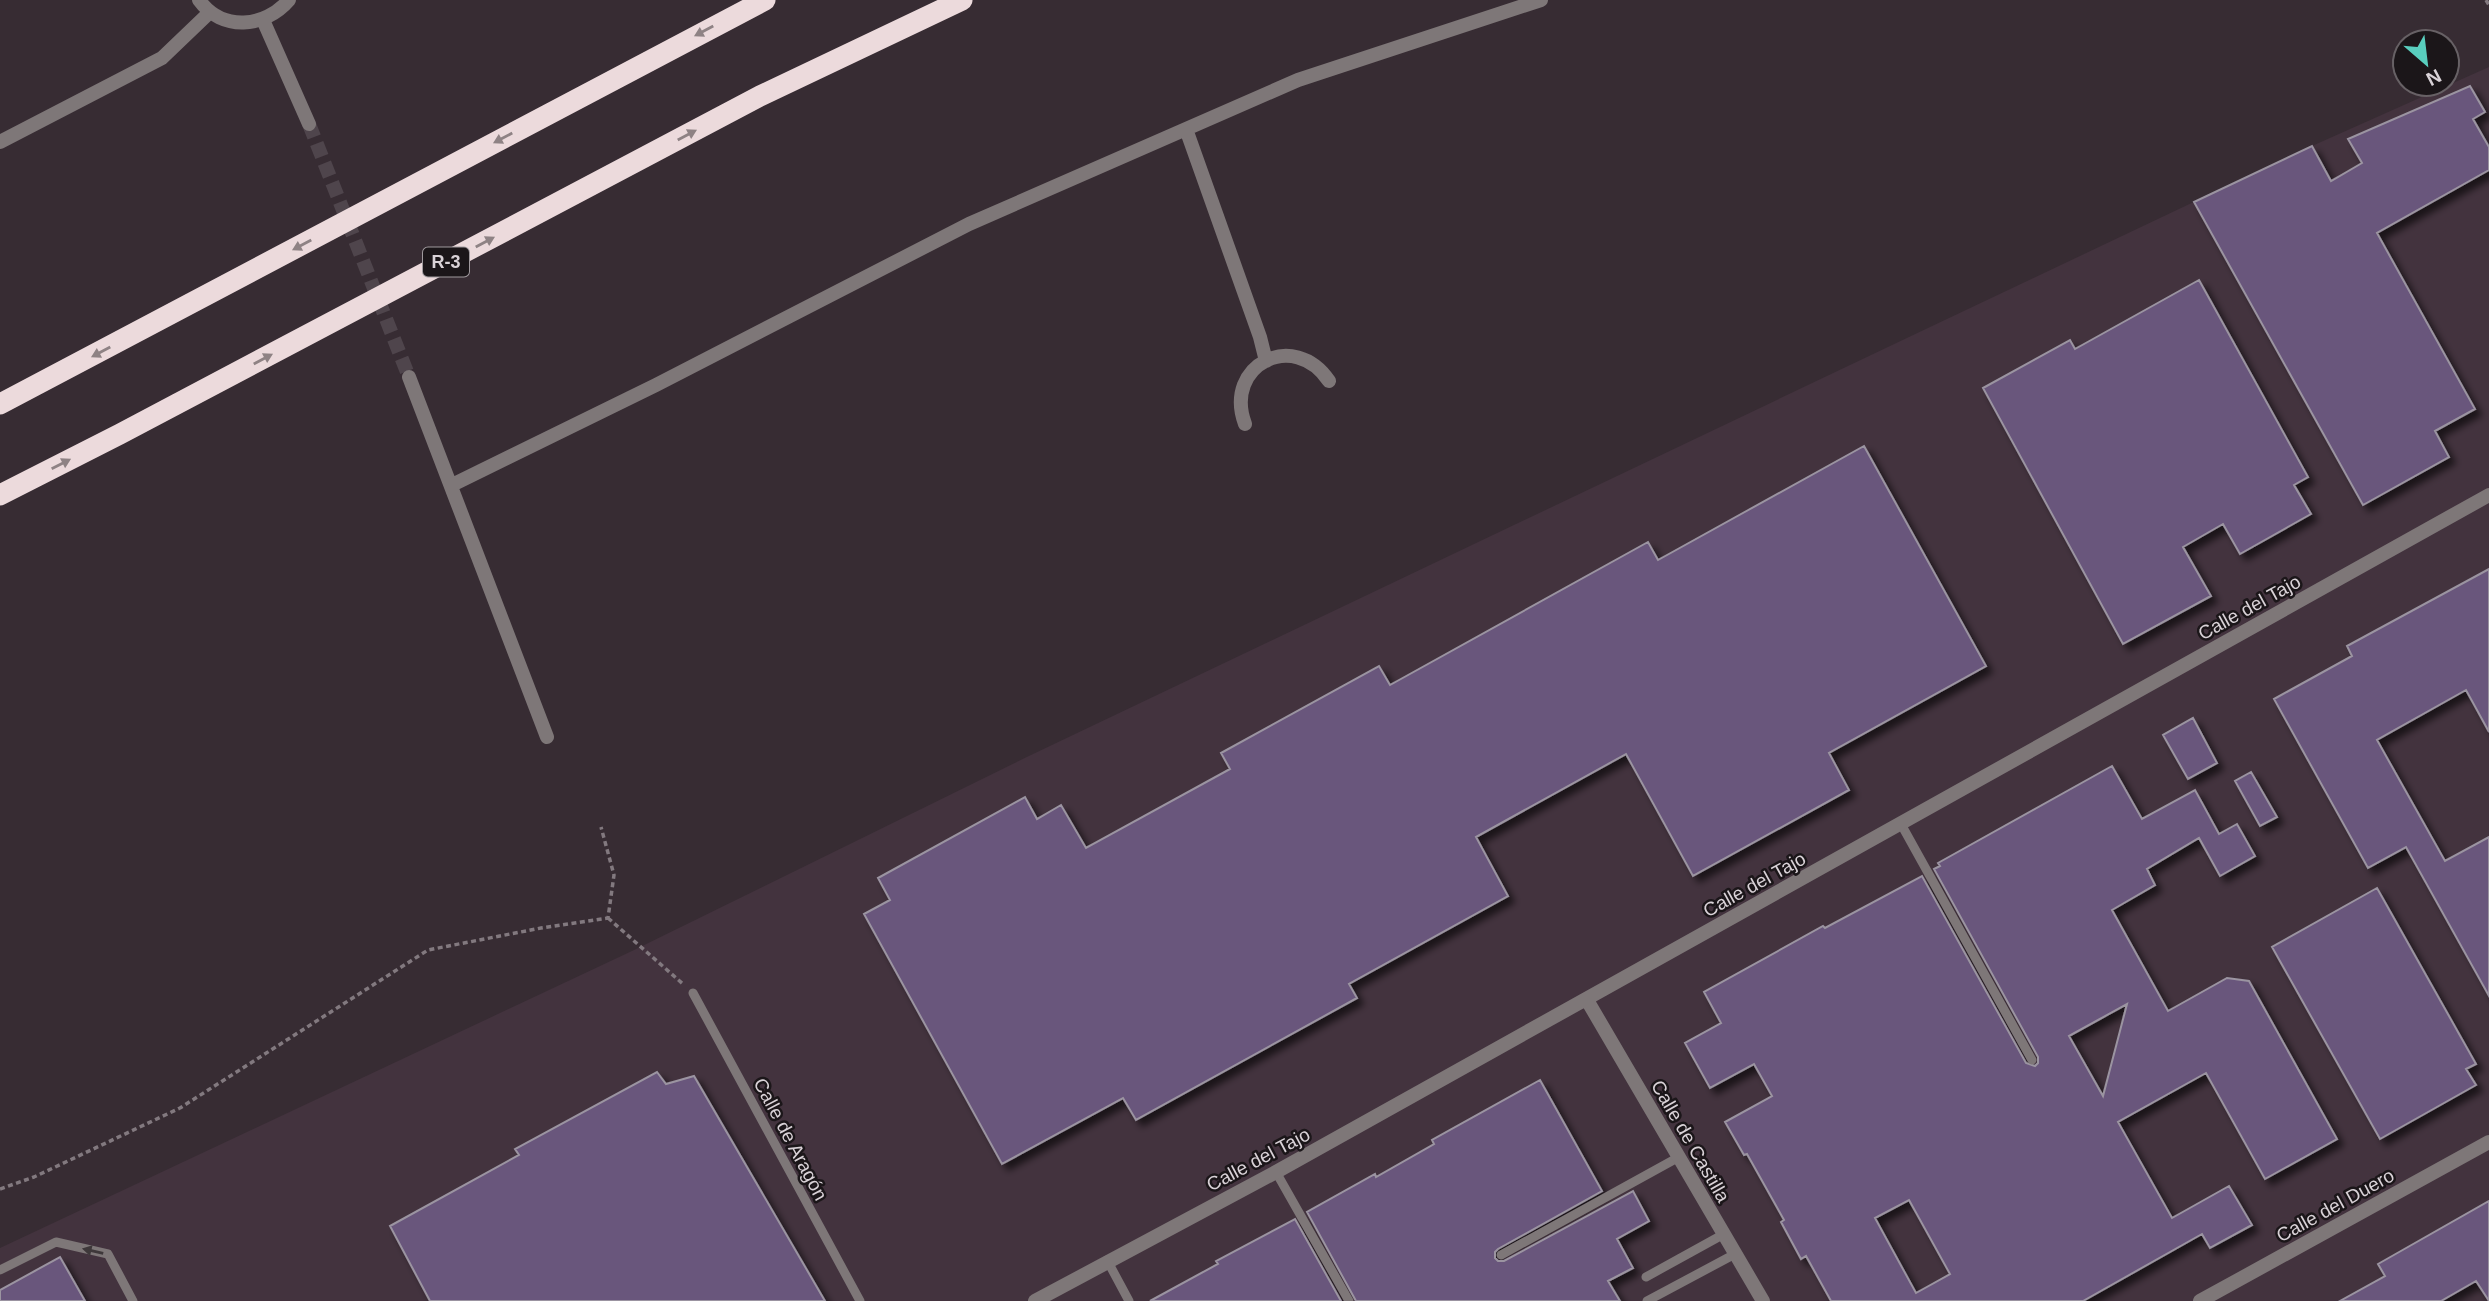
<svg xmlns="http://www.w3.org/2000/svg" width="2489" height="1301" font-family="Arial,sans-serif">
	<style>
		.built { fill: #43333e }
		.building { fill: #69567c; stroke: #9b94a1; stroke-width: 2; fill-rule: evenodd; filter: url(#shadow) }
		.lines { fill: none; stroke-linecap: round; stroke-linejoin: round }
		.minor-tunnel { stroke: #4f454c; stroke-width: 14; stroke-dasharray: 14 7; stroke-linecap: butt }
		.path { stroke: #82797f; stroke-width: 3.5; stroke-dasharray: 5 3.5; stroke-linecap: butt }
		.service { stroke: #7e7778; stroke-width: 9 }
		.minor { stroke: #7e7778; stroke-width: 14 }
		.tertiary { stroke: #7e7778; stroke-width: 14 }
		.motorway { stroke: #ecdadc; stroke-width: 21 }
		.oneway { fill: #8e8284 }
		.oneway2 { fill: #3e383a }
		.labels { text-anchor: middle; stroke-width: 5; stroke-linejoin: round; paint-order: stroke }
		.shield { fill: #1b1619; stroke: #a09a9e; stroke-width: 2 }
		.shield-label { font-size: 18px; font-weight: bold; fill: #d9d2d7 }
		.street-label { font-size: 19px; fill: #d9d2d7; stroke: #1b1619 }
	</style>
	<defs>
		<filter id="shadow"><feDropShadow dx="6" dy="6" stdDeviation="3.5" flood-color="#0009"/></filter>
	</defs>
	<rect width="100%" height="100%" fill="#372c33"/>
	<path class="built" d="M2489,67V1301H0V1248L632,951L1031,755L1909,337L2312,146Z"/>
	<path class="building" d="M2470,86L2485,112L2473,119L2489,147V170L2377,233L2475,409L2435,431L2449,457L2363,505L2194,202L2312,146L2331,181L2362,163L2348,139Z
		M2199,280L2308,477L2294,485L2311,514L2240,554L2223,524L2183,547L2211,596L2123,644L1983,388L2070,340L2075,349Z
		M1864,446L1986,666L1829,753L1849,790L1693,876L1626,754L1476,837L1508,896L1349,984L1357,998L1136,1120L1123,1098L1002,1164L864,914L890,900L878,878L1025,797L1037,819L1061,805L1086,848L1230,769L1221,753L1379,666L1390,685L1648,542L1658,560Z
		M2489,569V732L2466,690L2377,740L2445,861L2489,837V996L2406,847L2368,868L2274,699L2352,656L2347,646Z
		M2193,718L2217,763L2188,779L2163,735Z
		M2112,766L2142,819L2195,790L2219,834L2237,824L2255,856L2220,876L2199,838L2147,869L2155,885L2112,910L2168,1011L2227,978L2249,981L2337,1139L2265,1179L2206,1073L2118,1122L2172,1218L2229,1186L2252,1225L2210,1248L2202,1234L2083,1301H1831L1806,1256L1801,1259L1781,1222L1784,1220L1747,1154L1744,1155L1725,1122L1772,1096L1754,1064L1710,1088L1685,1043L1721,1023L1704,992L1823,926L1825,928L1922,876L2026,1063L2035,1066L2038,1063V1057L1934,869L1940,866L1938,863ZM2127,1004L2103,1096L2069,1036ZM1909,1200L1950,1274L1916,1293L1875,1218Z
		M2251,772L2277,817L2260,826L2235,781Z
		M2377,888L2476,1064L2466,1069L2476,1085L2380,1139L2272,947Z
		M657,1072L666,1084L694,1076L825,1301H430L390,1226L519,1155L515,1149Z
		M1540,1080L1602,1191L1498,1249L1495,1252V1258L1498,1261H1504L1633,1191L1649,1221L1617,1239L1633,1268L1608,1281L1620,1301H1356L1307,1212L1375,1174L1376,1177L1434,1144L1432,1140Z
		M2489,1201V1301L2476,1281L2441,1301H2340L2385,1276L2378,1264Z
		M1295,1219L1341,1301H1150L1218,1264L1216,1261Z
		M60,1257L85,1301H0V1290Z"/>
	<g class="lines">
		<path class="minor-tunnel" d="M309,124L409,377"/>
		<path class="path" d="M2486,0L2489,5
			M608,918L683,984
			M0,1189L34,1177L180,1108L428,950L541,928L608,918L614,875L601,827"/>
		<path class="service" d="M1901,824L2032,1060
			M693,993L860,1301
			M1276,1172L1349,1301
			M1501,1255L1679,1157
			M1107,1260L1129,1301
			M0,1270L56,1242L108,1254L133,1301
			M1646,1277L1724,1234
			M1647,1301L1735,1254"/>
		<path class="minor" d="M199,0C222,32 265,28 289,0
			M263,20L309,124
			M1186,129L1260,337L1266,361
			M0,142L162,58L210,12
			M409,377L547,737
			M1245,424C1223,365 1294,329 1329,381
			M452,485L656,385L969,224L1298,80L1541,0"/>
		<path class="tertiary" d="M1587,1000L1763,1301
			M1035,1301L1276,1172L2489,495
			M2200,1301L2489,1142"/>
		<path class="motorway" d="M0,404L765,0
			M0,495L120,434L760,96L962,0"/>
	</g>
	<defs><path id="oneway-solid" d="M-6-.8H1V-3.2L6.5 0L1 3.2V.8H-6Z" transform="scale(1.75)"/></defs>
	<g class="oneway">
		<use href="#oneway-solid" transform="translate(704 31) rotate(152)"/>
		<use href="#oneway-solid" transform="translate(687 135) rotate(-28)"/>
		<use href="#oneway-solid" transform="translate(503 138) rotate(152)"/>
		<use href="#oneway-solid" transform="translate(485 242) rotate(-28)"/>
		<use href="#oneway-solid" transform="translate(302 245) rotate(152)"/>
		<use href="#oneway-solid" transform="translate(101 352) rotate(152)"/>
		<use href="#oneway-solid" transform="translate(263 359) rotate(-28)"/>
		<use href="#oneway-solid" transform="translate(61 464) rotate(-27)"/>
	</g>
	<use class="oneway2" href="#oneway-solid" transform="translate(93 1251) rotate(-167)"/>
	<g class="labels">
		<rect class="shield" x="423" y="247.5" width="46" height="29" rx="5"/>
		<g class="shield-label">
			<text x="446" y="268">R-3</text>
		</g>
		<g class="street-label">
			<text transform="translate(2249 607) rotate(-29)" y="7">Calle del Tajo</text>
			<text transform="translate(1754 884) rotate(-29)" y="7">Calle del Tajo</text>
			<text transform="translate(791 1139) rotate(62)" y="7">Calle de Aragón</text>
			<text transform="translate(1691 1141) rotate(60)" y="7">Calle de Castilla</text>
			<text transform="translate(1258 1159) rotate(-28)" y="7">Calle del Tajo</text>
			<text transform="translate(2335 1205) rotate(-29)" y="7">Calle del Duero</text>
		</g>
	</g>
	<g transform="translate(2426 63) rotate(152)"><circle r="33" fill="#1b1619" stroke="#676165" stroke-width="2"/>
	<path d="M0-5L12 26L0 18L-12 26Z" fill="#59cebe"/>
	<text y="-10" font-size="19" font-weight="bold" text-anchor="middle" fill="#d9d2d7">N</text>
	</g>
</svg>
